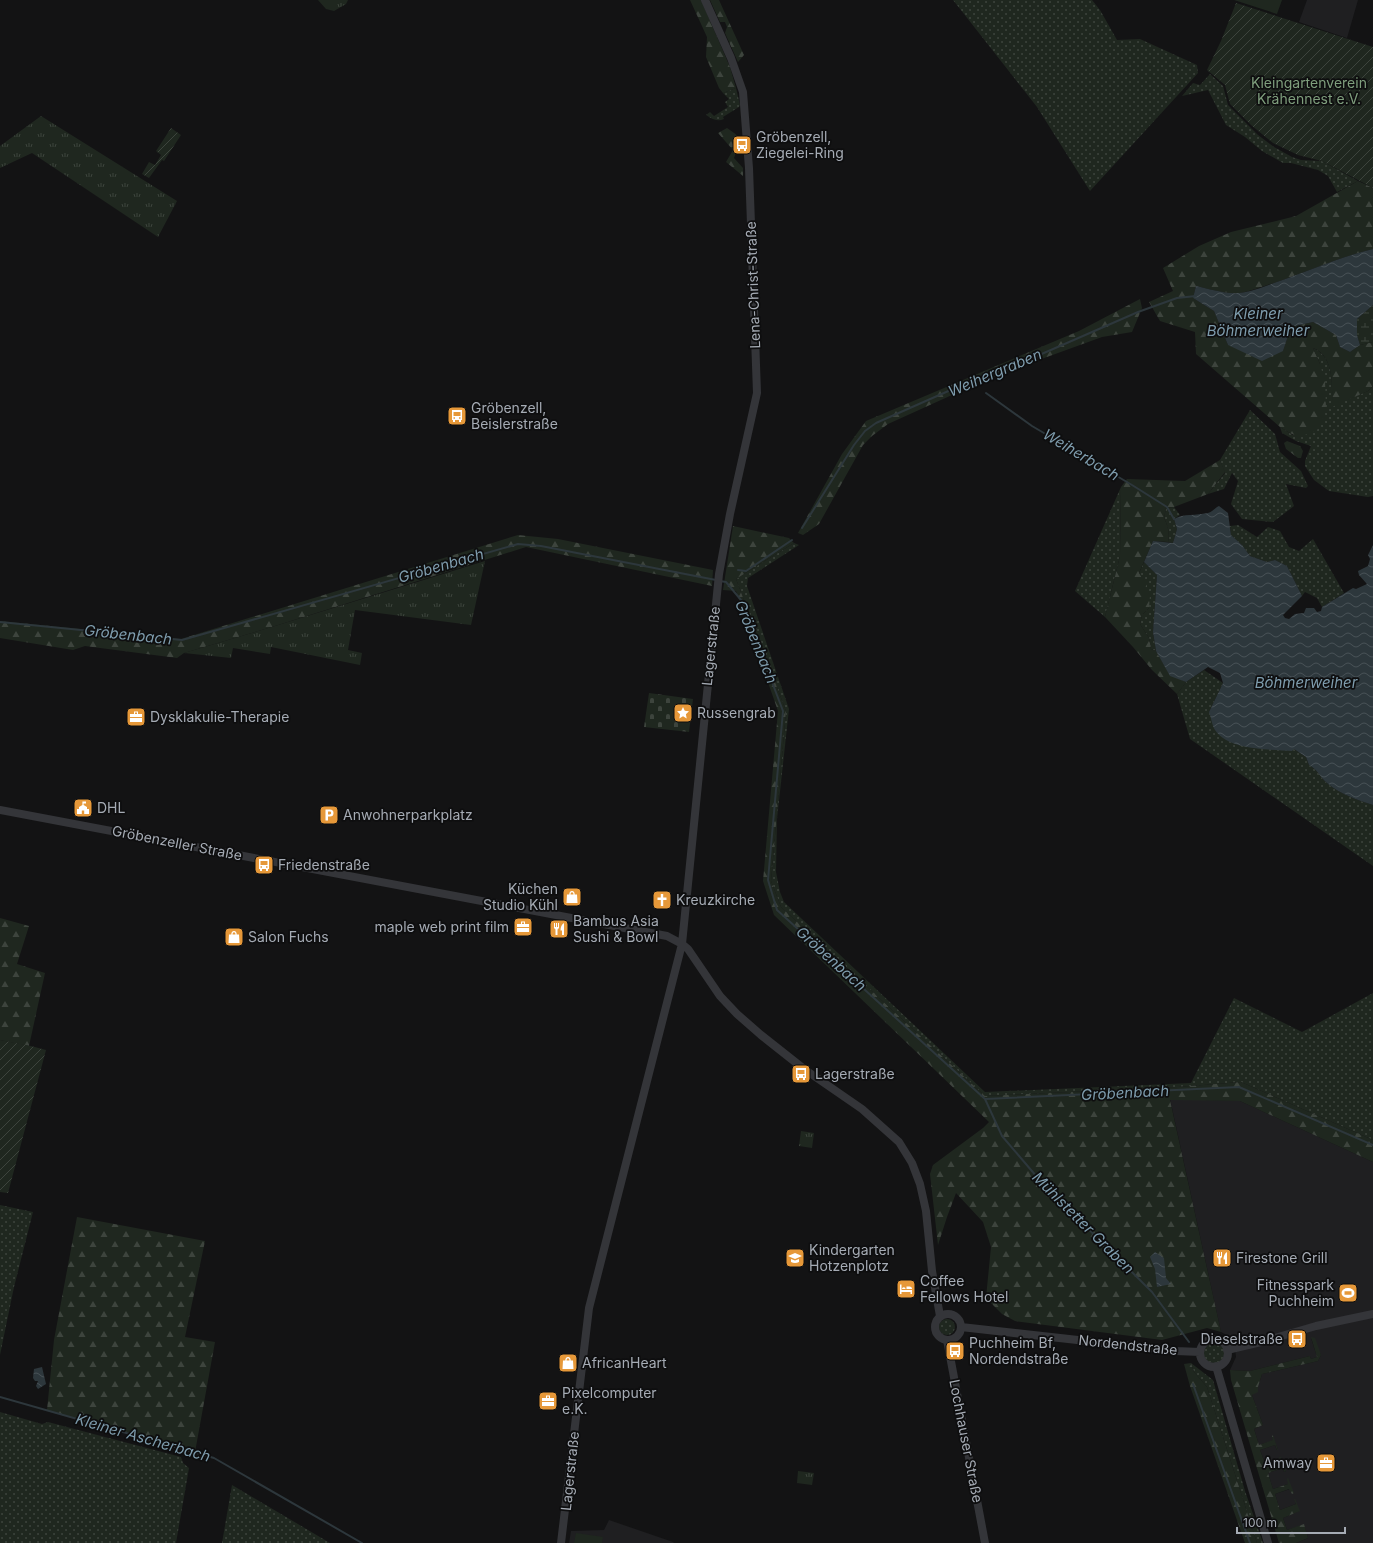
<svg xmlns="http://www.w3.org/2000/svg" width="1373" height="1543" font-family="Inter,sans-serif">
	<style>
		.built { fill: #1f1f21 }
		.grass { fill: url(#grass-dots) }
		.forest { fill: url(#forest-firs) }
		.wetland { fill: url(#wetland-marsh) }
		.cemetery { fill: url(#cemetery-stones) }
		.park { fill: url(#park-tufts) }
		.garden { fill: url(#garden-furrows) }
		.pitch { fill: #1f271f }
		.water { fill: url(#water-waves) }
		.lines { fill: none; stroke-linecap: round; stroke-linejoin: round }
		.stream { stroke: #2d373c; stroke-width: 2 }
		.minor { stroke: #343539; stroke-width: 8 }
		.labels { text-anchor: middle; stroke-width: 3.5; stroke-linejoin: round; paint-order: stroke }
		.park-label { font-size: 14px; fill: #7f9e7d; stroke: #0e0e0f }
		.poi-label { font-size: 14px; fill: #a5abb4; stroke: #0e0e0f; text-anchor: start }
		.street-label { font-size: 14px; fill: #a5abb4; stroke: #0e0e0f }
		.water-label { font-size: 15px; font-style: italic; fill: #7e9cad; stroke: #0e0e0f }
	</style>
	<defs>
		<pattern id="grass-dots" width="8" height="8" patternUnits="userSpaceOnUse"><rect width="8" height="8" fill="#1f271f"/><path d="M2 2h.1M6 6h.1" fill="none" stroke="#3d443d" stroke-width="1.8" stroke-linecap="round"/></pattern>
		<pattern id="forest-firs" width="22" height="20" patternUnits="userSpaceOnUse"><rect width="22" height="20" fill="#1f271f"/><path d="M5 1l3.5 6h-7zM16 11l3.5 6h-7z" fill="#3d443d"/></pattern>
		<pattern id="wetland-marsh" width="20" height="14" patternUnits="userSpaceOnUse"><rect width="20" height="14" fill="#1f271f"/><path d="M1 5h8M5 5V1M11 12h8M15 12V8" fill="none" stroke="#3d443d"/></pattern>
		<pattern id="cemetery-stones" width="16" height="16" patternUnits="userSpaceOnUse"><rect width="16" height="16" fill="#1f271f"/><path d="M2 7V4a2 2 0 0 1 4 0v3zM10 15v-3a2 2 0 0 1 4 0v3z" fill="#3d443d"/></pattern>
		<pattern id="park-tufts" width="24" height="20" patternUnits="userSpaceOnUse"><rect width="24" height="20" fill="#1f271f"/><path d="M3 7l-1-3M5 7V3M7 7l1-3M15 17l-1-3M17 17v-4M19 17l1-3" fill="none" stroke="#3d443d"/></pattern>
		<pattern id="garden-furrows" width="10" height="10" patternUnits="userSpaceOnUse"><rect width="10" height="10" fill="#1f271f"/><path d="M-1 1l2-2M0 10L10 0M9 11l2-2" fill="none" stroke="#3d443d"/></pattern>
		<pattern id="water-waves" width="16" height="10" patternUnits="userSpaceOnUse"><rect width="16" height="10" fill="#2d373c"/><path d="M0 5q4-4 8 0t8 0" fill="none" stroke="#485156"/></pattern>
	</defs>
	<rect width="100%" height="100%" fill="#131314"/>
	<path class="built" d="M1307,0H1358L1347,38L1299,22Z
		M1170,1099L1240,1101L1373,1162V1543H1296L1308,1538L1304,1525L1287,1530L1283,1518L1299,1511L1294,1499L1296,1504L1280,1510L1275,1494L1290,1489L1288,1484L1273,1489L1268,1473L1283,1468L1284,1472L1286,1471L1281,1462L1266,1466L1260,1450L1275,1445L1277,1450H1278L1274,1440L1259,1445L1254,1429L1263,1425L1252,1395L1258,1387L1262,1374L1318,1361L1321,1355L1311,1338L1317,1357L1311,1359L1310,1356L1250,1371L1230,1370L1236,1357L1234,1339L1221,1332Z
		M609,1520L673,1542L674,1543H569L571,1531L604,1530Z"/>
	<path class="grass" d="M953,0H1092L1100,10L1117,40L1140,39L1197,65L1198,73L1090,191L1037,107Z
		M1210,74L1223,86L1228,105L1258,135L1274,147L1292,157L1301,160L1322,161L1358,181L1337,192L1328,176L1318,170L1291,163H1283L1262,151L1245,137L1226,125L1208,90L1182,96L1193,83L1200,85Z
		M736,88L740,105L739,107L723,117L724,119C717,122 712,119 706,115L710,112L714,116L728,107L725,102L729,99L723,93Z
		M1313,348C1335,357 1332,386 1332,406L1368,391L1373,386V496L1368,497L1329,491L1314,480L1305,466V461L1311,446L1296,441L1282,433L1280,427L1293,435L1320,364Z
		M1250,410L1275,434L1280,452L1301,471L1308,486L1306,488L1286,484L1294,506L1273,522L1242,519L1231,504L1238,481L1232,473L1224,489L1208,494L1225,473L1220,460Z
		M1121,487L1120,556L1105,617L1075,591Z
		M1174,507L1180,515L1174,519L1177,529L1173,543L1168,542C1170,533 1168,526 1164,518L1166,508Z
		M1238,525L1257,537L1268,527L1280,531L1289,547L1299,551L1313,539L1344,593L1322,607L1317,598L1305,592L1302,596L1287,566L1275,560L1267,562L1250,556L1242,545L1231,535L1230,526Z
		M794,543L799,545L748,578L747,586L789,709L777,819L776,872L780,892L784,902L985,1092L1191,1083L1234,998L1302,1032L1373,993V1140L1241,1082L1178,1087L985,1096L781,907L771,881L786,711L736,579Z
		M1144,562L1157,575L1153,632L1156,651L1151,649L1149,638L1140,624L1142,615L1149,608L1139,573Z
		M1204,670L1223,683L1209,712L1294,749L1306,757L1309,765C1317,769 1320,777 1327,783C1340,794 1357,800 1373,805V866L1190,739L1177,694L1186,682Z
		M0,1205L33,1212L14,1287L0,1355Z
		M939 1327a8 8 0 1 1 16 0a8 8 0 1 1-16 0Z
		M1203 1352a11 11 0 1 1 22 0a11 11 0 1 1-22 0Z
		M1191,1363L1213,1380L1245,1491L1263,1543H1257L1207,1387L1194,1372Z
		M0,1412L42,1424L48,1422L181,1457L183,1463L189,1468L176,1543H0Z
		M232,1485L330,1543H222Z"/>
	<path class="forest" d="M690,0H701L730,67L736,88L723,93L719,88L706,57L707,37Z
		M710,0H719L744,55L738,62L725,33L727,27L725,22H720Z
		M727,128C736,134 741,137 742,149L739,152H736L734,158L743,168V176L726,162L733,150L718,133Z
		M1358,181L1373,188V249C1339,257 1307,272 1274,283C1263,286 1250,292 1239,293C1225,294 1209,289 1196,286L1193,298L1214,311L1228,345L1283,351L1291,327L1313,322L1336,335L1340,347L1350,352L1360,345L1373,342V386L1368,391L1332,407C1332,388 1335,356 1313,348L1320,364L1325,382L1326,409L1320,428C1301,438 1299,439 1280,427L1196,354L1195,332L1160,321L1149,302L1173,291L1163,268L1199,246L1231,232L1296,216Z
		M1140,299L1142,308L1132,332L1102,337L1014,369L963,390L888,424L872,436L863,445L819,524L803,535L798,533L842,454L866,421L1079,331Z
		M1287,441L1300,446L1303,451L1301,458H1298L1286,449L1284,443Z
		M1220,460L1225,472L1208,494L1174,507L1166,508L1164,518C1168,526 1170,533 1168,542L1153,541L1139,573L1146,584L1150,595L1149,608L1142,615L1140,624L1149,638L1151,649L1156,651L1170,675L1186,682L1177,694L1152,670L1133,647L1105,617L1120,556L1121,487L1127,479L1185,481Z
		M733,526L789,538L794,543L736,579L786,711L771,881L781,907L985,1096L1178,1087L1241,1082L1373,1140V1162L1240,1101L1170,1100L1221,1332L1207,1328L1162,1340L1015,1321L1002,1314L986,1298L991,1247L983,1222L956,1193L947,1217L938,1245L930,1174L933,1165L983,1128L989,1122L774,915L763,881L778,711L736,591L723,590Z
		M518,535L558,539L713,570L712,586L526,547L275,626L184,653L177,658L85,646L73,650L0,638V621L181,639Z
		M0,918L29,926L17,964L45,973L29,1046L0,1040Z
		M77,1217L205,1241L185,1337L215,1342L195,1452L47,1410L54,1340Z
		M1311,1337L1315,1338L1321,1355L1318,1361L1262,1374L1258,1387V1392L1252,1395L1263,1425L1254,1429L1259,1445L1273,1440L1272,1436L1273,1435L1278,1450H1277L1275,1445L1260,1450L1266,1466L1281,1462L1279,1457H1281L1286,1471L1284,1472L1283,1468L1268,1473L1273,1489L1288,1484L1287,1479L1288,1478L1294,1493L1292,1494L1289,1489L1275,1494L1280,1510L1296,1504L1294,1499H1295L1300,1511L1283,1518L1287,1530L1304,1524L1308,1538L1296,1543H1279L1231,1380L1230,1370L1250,1371L1310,1356L1311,1359L1317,1357Z
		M1191,1363L1194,1372L1207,1387L1257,1543H1245L1190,1386L1184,1364Z"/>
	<path class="wetland" d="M1373,305V342L1360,345L1357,335V319Z"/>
	<path class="cemetery" d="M649,693L693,699L689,732L644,727Z"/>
	<path class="park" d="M318,0H348L346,4L334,11L326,9Z
		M41,116L177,201L158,237L32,153L0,168V146Z
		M485,561L471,625L355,610L348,650L362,653L360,665L271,647L270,654L233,648L231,658L184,653L275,626Z
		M801,1131L814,1133L812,1148L799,1146Z
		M798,1471L814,1473L812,1485L797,1483Z"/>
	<path class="garden" d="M1236,3L1373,47V188L1322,161L1298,155L1273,143L1251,125L1230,104L1225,85L1207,70L1221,41Z
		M171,128L181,135L164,161L162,160L149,178L142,174L149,162L155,165L161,155L156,151Z
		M0,1040L31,1046L46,1050L8,1193L0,1192Z"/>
	<path class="pitch" d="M1234,0H1282L1277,14Z
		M576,1533L603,1537L602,1543H574Z"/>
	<path class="water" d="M1373,249V305L1357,319V335L1360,345L1350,352L1340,347L1336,335L1313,322L1291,327L1283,351L1262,361L1228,345L1214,311L1193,298L1196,286C1209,289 1225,294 1239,293C1250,292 1263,287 1274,283C1307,272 1339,257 1373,249Z
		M1219,506L1228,513L1231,535L1242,545L1250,556L1267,562L1275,560L1287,566L1302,596L1283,615L1285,618L1289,619L1295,614L1304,613L1306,608H1314L1317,612L1321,611L1322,607L1353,588L1356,589L1367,584L1359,575L1358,571L1368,566L1370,559L1368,555L1373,545V805C1357,800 1340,794 1327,783C1320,777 1317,769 1309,765L1306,757L1294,749L1292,751C1270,749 1229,751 1215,730C1212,725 1211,717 1209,712L1223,683L1220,673L1208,667L1186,682L1170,676L1156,651L1153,632L1157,575L1144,562L1153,541L1173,543L1177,529L1174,519C1184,513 1196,516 1208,513C1212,512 1215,508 1219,506Z
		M1155,1252L1164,1258L1166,1278L1171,1284L1157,1287L1155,1269L1150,1257Z
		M42,1367L46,1384L38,1389L36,1386L38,1381H35L33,1378L34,1369Z"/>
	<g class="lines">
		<path class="stream" d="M970,382L976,386
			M986,393L1032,426L1132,485L1167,507L1174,519
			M802,528L854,445L865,431L876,423L962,385L1037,356L1138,312L1177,298L1196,296
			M738,570L746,571L792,540
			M720,581L726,582L741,600L783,711L768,880L777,910L985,1099L1239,1087L1373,1145
			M0,622L182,640L518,544L541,546L716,580
			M985,1099L1002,1136L1043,1184L1152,1292L1189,1342
			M1193,1384L1250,1543
			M0,1397L214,1458L362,1543"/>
		<path class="minor" d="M0,810L667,936L682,944L688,949L720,996L737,1014L761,1035L804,1069L862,1109L899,1142L912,1163L920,1184L926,1211L932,1271L940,1316
			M935 1327a13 13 0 1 1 26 0a13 13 0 1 1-26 0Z
			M961,1327L1176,1351L1200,1352
			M1200 1353a14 14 0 1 1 28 0a14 14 0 1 1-28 0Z
			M947,1340L985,1543
			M1227,1350L1261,1342L1316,1326L1373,1314
			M1216,1366L1268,1543
			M561,1543L589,1308L682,944L719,574L730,514L757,393L749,168L743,92L731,58L705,0"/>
	</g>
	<defs>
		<g id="bus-square" transform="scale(1)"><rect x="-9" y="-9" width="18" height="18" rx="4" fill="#e69839" stroke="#0e0e0f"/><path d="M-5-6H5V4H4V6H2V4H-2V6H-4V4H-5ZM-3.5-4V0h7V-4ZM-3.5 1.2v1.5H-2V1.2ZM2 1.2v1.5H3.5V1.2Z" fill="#fff"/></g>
		<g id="sight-square" transform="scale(1)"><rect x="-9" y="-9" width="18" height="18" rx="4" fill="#e69839" stroke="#0e0e0f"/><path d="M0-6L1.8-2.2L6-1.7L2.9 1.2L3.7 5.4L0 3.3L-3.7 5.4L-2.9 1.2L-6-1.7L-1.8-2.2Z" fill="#fff"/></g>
		<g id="office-square" transform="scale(1)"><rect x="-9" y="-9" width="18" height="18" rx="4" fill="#e69839" stroke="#0e0e0f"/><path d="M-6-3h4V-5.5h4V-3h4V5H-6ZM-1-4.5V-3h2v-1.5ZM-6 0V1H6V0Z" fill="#fff"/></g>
		<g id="civic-square" transform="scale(1)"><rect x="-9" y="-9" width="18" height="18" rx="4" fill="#e69839" stroke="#0e0e0f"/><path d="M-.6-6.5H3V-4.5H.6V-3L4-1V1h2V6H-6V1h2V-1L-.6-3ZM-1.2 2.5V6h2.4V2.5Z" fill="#fff"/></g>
		<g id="parking-square" transform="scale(1)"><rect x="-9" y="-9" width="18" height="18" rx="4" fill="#e69839" stroke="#0e0e0f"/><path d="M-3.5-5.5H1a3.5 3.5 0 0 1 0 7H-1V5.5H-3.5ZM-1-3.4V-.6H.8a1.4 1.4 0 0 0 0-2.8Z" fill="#fff"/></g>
		<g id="shop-square" transform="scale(1)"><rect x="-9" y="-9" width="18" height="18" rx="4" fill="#e69839" stroke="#0e0e0f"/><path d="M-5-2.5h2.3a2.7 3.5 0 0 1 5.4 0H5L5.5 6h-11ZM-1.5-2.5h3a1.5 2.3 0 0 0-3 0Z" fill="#fff"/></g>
		<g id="church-square" transform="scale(1)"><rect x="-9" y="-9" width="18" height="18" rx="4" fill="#e69839" stroke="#0e0e0f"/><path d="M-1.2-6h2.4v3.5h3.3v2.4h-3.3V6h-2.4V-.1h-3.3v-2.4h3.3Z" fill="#fff"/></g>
		<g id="restaurant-square" transform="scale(1)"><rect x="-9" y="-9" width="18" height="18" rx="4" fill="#e69839" stroke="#0e0e0f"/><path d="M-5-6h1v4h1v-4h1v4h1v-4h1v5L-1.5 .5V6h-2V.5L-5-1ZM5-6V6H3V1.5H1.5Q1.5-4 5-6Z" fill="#fff"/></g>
		<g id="school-square" transform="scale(1)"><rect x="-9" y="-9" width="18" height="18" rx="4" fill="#e69839" stroke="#0e0e0f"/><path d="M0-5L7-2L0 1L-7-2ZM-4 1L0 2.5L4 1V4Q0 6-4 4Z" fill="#fff"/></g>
		<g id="hotel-square" transform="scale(1)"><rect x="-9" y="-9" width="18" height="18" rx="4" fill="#e69839" stroke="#0e0e0f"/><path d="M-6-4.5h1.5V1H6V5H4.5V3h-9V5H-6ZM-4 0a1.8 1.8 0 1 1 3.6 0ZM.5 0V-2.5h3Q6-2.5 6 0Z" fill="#fff"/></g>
		<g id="stadium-square" transform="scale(1)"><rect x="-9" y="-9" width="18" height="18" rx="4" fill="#e69839" stroke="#0e0e0f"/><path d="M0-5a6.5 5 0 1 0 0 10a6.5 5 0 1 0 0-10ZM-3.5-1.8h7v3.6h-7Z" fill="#fff"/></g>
	</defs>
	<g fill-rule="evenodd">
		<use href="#bus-square" x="742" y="145"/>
		<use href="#bus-square" x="457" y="416"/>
		<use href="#sight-square" x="683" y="713"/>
		<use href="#office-square" x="136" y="717"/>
		<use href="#civic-square" x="83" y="808"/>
		<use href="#parking-square" x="329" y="815"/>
		<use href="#bus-square" x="264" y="865"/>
		<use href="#shop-square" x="572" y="897"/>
		<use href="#church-square" x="662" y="900"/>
		<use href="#office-square" x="523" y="927"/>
		<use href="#restaurant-square" x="559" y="929"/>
		<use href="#shop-square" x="234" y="937"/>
		<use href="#bus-square" x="801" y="1074"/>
		<use href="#school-square" x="795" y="1258"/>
		<use href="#restaurant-square" x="1222" y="1258"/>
		<use href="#hotel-square" x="906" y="1289"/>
		<use href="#stadium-square" x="1348" y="1293"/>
		<use href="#bus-square" x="1297" y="1339"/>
		<use href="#bus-square" x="955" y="1351"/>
		<use href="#shop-square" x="568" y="1363"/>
		<use href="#office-square" x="548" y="1401"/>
		<use href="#office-square" x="1326" y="1463"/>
	</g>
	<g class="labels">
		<g class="park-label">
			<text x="1309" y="88">Kleingartenverein<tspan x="1309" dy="16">Krähennest e.V.</tspan></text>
		</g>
		<g class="poi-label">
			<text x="756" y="142">Gröbenzell,<tspan x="756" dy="16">Ziegelei-Ring</tspan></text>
			<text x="471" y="413">Gröbenzell,<tspan x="471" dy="16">Beislerstraße</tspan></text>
			<text x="697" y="718">Russengrab</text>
			<text x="150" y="722">Dysklakulie-Therapie</text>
			<text x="97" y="813">DHL</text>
			<text x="343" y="820">Anwohnerparkplatz</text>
			<text x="278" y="870">Friedenstraße</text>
			<text x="558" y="894" text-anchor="end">Küchen<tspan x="558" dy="16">Studio Kühl</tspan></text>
			<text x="676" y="905">Kreuzkirche</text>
			<text x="573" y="926">Bambus Asia<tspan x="573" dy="16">Sushi &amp; Bowl</tspan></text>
			<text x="509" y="932" text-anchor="end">maple web print film</text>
			<text x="248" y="942">Salon Fuchs</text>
			<text x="815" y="1079">Lagerstraße</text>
			<text x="809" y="1255">Kindergarten<tspan x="809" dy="16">Hotzenplotz</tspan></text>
			<text x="1236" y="1263">Firestone Grill</text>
			<text x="920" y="1286">Coffee<tspan x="920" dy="16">Fellows Hotel</tspan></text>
			<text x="1334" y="1290" text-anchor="end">Fitnesspark<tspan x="1334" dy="16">Puchheim</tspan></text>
			<text x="1283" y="1344" text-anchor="end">Dieselstraße</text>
			<text x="969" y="1348">Puchheim Bf,<tspan x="969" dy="16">Nordendstraße</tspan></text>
			<text x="582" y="1368">AfricanHeart</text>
			<text x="562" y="1398">Pixelcomputer<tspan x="562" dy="16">e.K.</tspan></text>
			<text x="1312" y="1468" text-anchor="end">Amway</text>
		</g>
		<g class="street-label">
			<text transform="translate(753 285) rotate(-92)" y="5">Lena-Christ-Straße</text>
			<text transform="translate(711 646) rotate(-84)" y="5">Lagerstraße</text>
			<text transform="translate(177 843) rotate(11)" y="5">Gröbenzeller Straße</text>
			<text transform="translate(1128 1345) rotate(6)" y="5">Nordendstraße</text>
			<text transform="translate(966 1441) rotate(79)" y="5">Lochhauser Straße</text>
			<text transform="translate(570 1471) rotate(-84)" y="5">Lagerstraße</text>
		</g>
		<g class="water-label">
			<text x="1258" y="319">Kleiner<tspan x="1258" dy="17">Böhmerweiher</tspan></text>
			<text transform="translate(995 373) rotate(-23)" y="5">Weihergraben</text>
			<text transform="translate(1081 455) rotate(31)" y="5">Weiherbach</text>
			<text transform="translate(441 566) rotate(-16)" y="5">Gröbenbach</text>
			<text transform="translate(128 635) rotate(6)" y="5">Gröbenbach</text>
			<text transform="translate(756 642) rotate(68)" y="5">Gröbenbach</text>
			<text x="1306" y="688">Böhmerweiher</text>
			<text transform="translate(831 959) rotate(42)" y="5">Gröbenbach</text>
			<text transform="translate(1125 1093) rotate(-3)" y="5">Gröbenbach</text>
			<text transform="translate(1083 1223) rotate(45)" y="5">Mühlstetter Graben</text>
			<text transform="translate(143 1438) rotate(16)" y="5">Kleiner Ascherbach</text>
		</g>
	</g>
	<path d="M1237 1527v6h108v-6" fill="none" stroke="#a5abb4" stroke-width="2"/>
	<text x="1243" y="1527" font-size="12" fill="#a5abb4" stroke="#0e0e0f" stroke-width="3" paint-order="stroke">100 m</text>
</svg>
